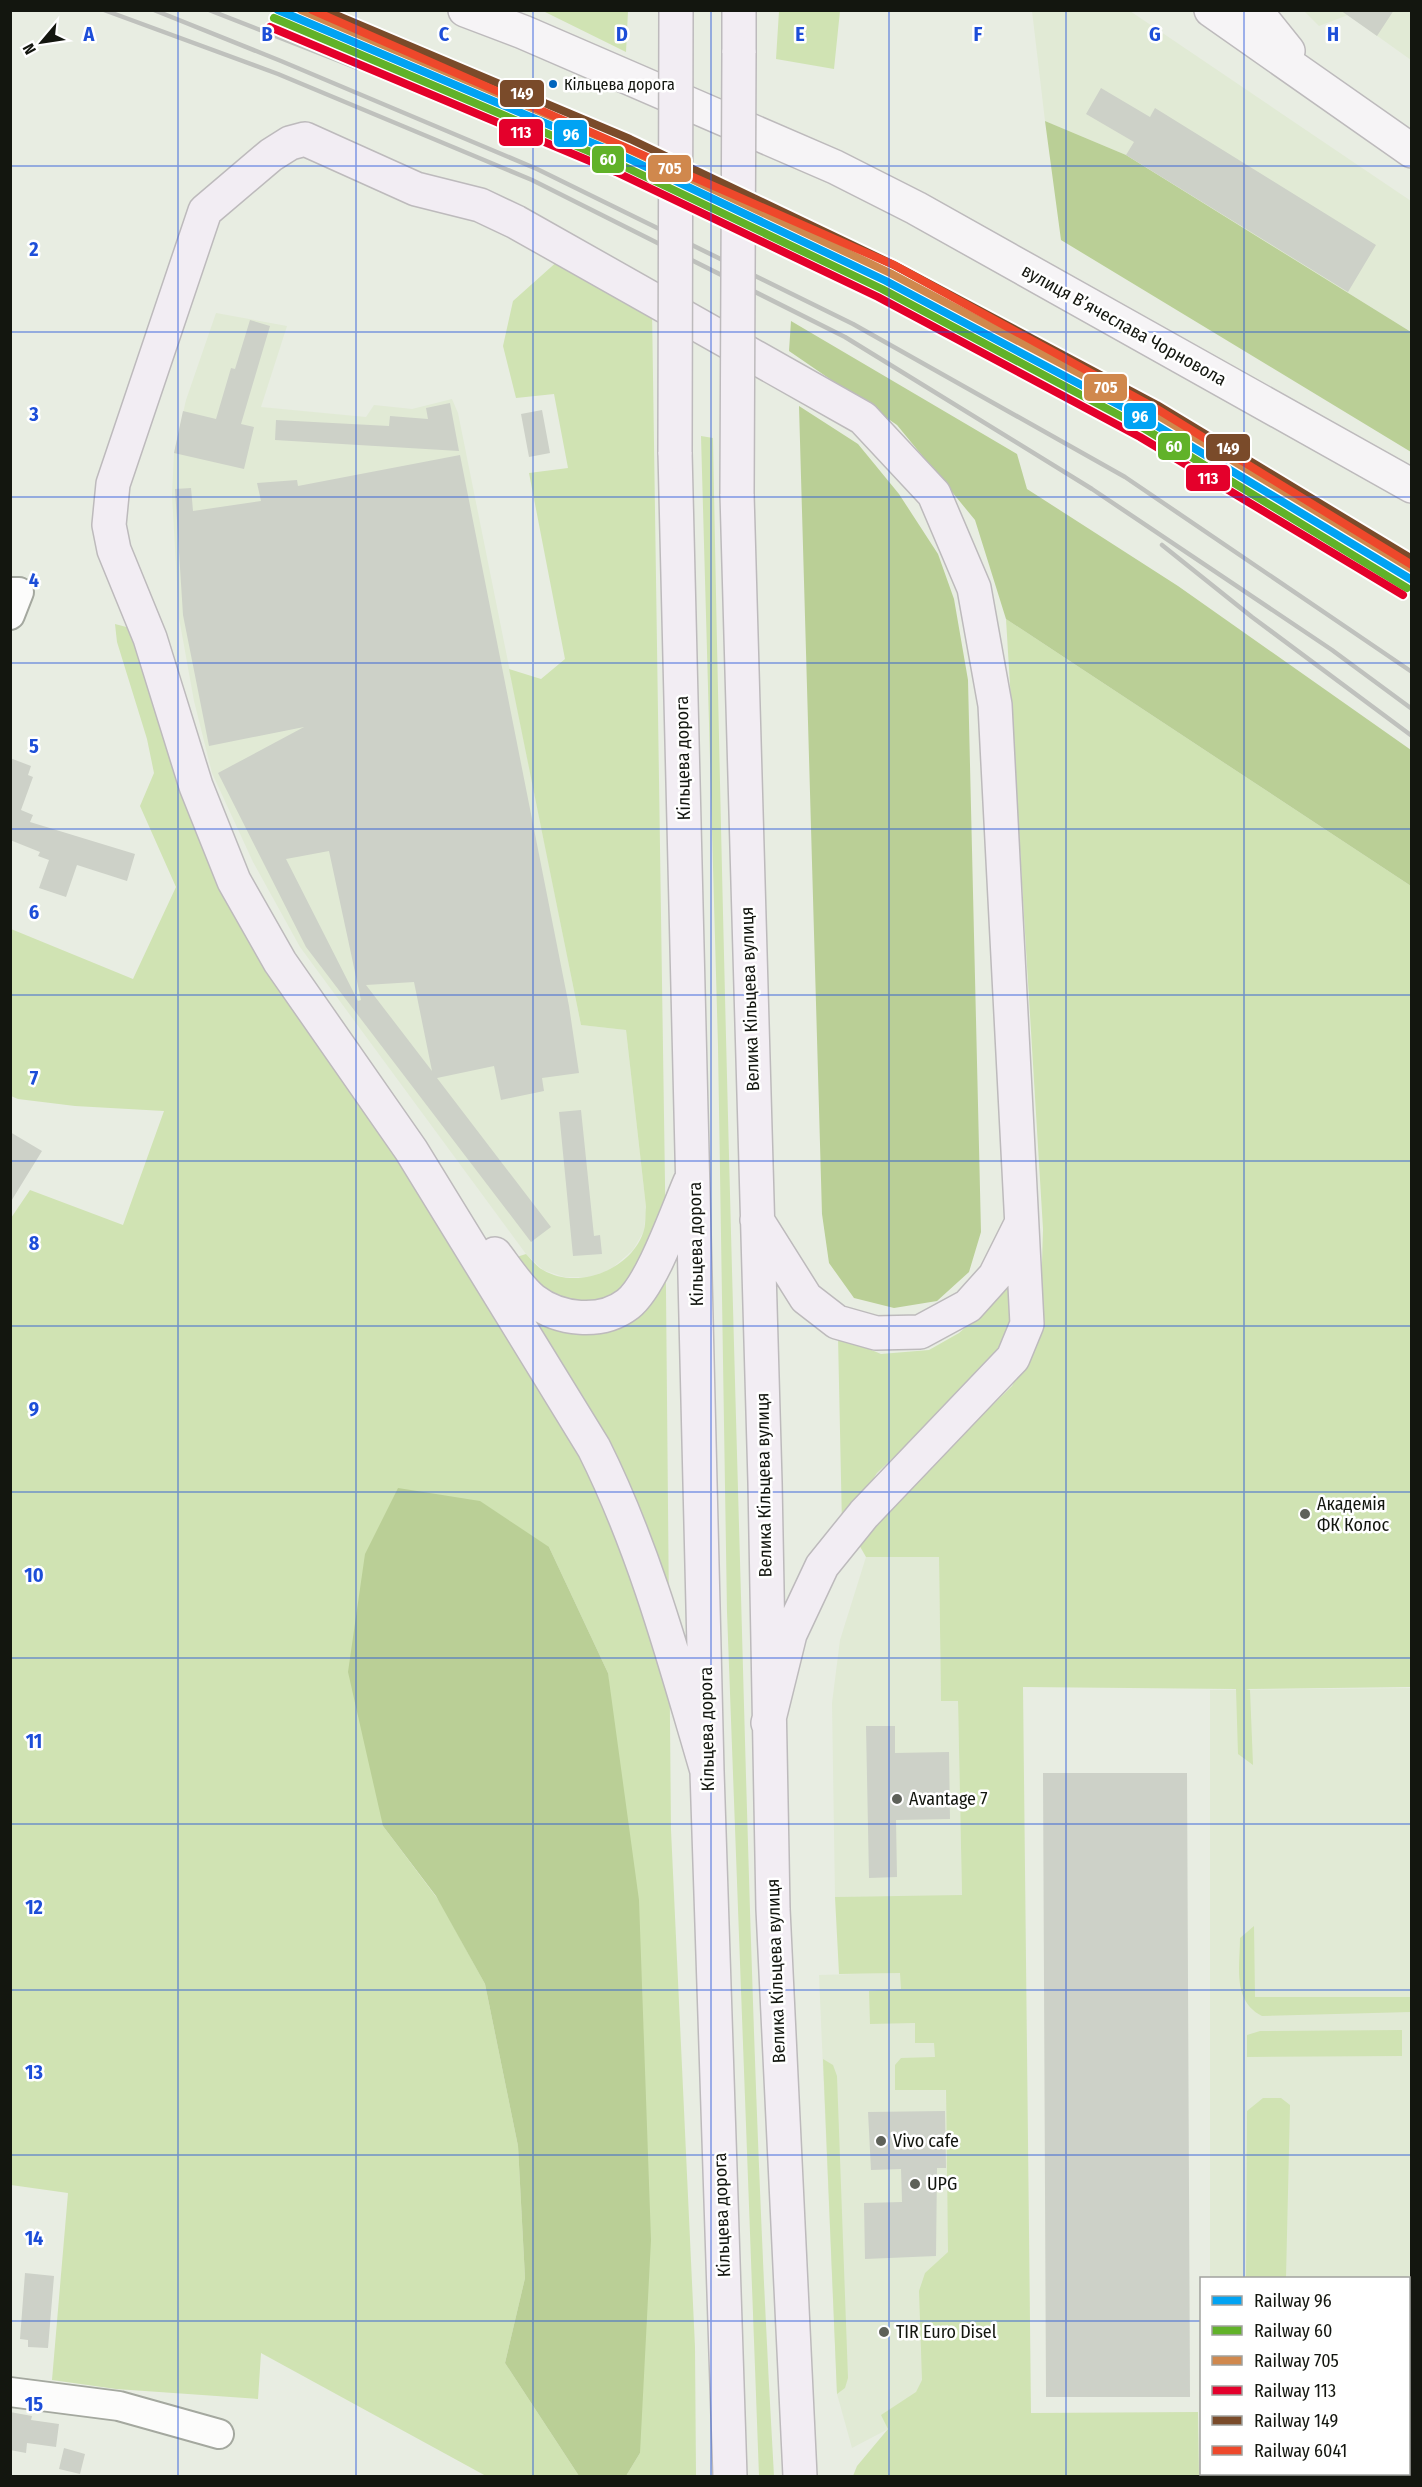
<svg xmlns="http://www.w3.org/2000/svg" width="1422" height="2487" font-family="'Fira Sans Condensed',sans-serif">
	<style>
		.built { fill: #e1ead5 }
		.green { fill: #d0e3b3 }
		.forest { fill: #bacf96 }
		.building { fill: #cdd1c8; fill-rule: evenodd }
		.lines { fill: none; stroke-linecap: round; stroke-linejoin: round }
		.minor-casing { stroke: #a4a89f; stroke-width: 32 }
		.major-casing { stroke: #bdbabc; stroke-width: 36 }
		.highway-casing { stroke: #bdbabc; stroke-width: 36 }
		.minor { stroke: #fcfcfb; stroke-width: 28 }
		.major { stroke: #f6f4f6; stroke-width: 33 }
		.highway { stroke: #f2edf3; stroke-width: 33 }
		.rail { stroke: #bfc1bd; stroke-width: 4.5 }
		.highway-bridge-casing { stroke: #bdbabc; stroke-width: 36; stroke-linecap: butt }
		.highway-bridge { stroke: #f2edf3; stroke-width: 33 }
		.rail-1-casing { stroke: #fff; stroke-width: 12 }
		.rail-2-casing { stroke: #fff; stroke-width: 12 }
		.rail-3-casing { stroke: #fff; stroke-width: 12 }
		.rail-4-casing { stroke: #fff; stroke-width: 12 }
		.rail-5-casing { stroke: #fff; stroke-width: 12 }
		.rail-6-casing { stroke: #fff; stroke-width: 12 }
		.rail-1 { stroke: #01a3f3; stroke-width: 8 }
		.rail-2 { stroke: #61b229; stroke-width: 8 }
		.rail-3 { stroke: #d0884d; stroke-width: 8 }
		.rail-4 { stroke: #e4002b; stroke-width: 8 }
		.rail-5 { stroke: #7a4b2a; stroke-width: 8 }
		.rail-6 { stroke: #ee482b; stroke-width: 8 }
		.grid { fill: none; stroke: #1d4ed8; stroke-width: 1.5; stroke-opacity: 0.55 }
		.bus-dot { fill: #0065bd; stroke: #fff; stroke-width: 2 }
		.poi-dot { fill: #5e6159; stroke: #fff; stroke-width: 2 }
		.labels { text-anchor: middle; stroke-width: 5; stroke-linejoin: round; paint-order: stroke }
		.bus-label { font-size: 16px; fill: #13160f; stroke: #fff; text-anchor: start }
		.street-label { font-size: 18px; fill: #13160f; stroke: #fff }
		.poi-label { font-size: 18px; fill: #13160f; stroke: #fff; text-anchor: start }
		.grid-label { font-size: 20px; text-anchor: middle; font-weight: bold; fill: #1d4ed8; stroke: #fff; stroke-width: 5; stroke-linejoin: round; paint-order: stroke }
		.line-badge { stroke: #fff; stroke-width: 2 }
		.badge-label { font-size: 16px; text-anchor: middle; font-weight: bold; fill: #fff }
	</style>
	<rect width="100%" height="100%" fill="#e8ede2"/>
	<path class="built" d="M1032,11H1130L1411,201V332L1126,155L1045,121Z
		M1304,11H1411V60L1348,15L1319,26Z
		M216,313L287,326L261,407L366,417L374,405L412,409L452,399L458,413L581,1025L626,1030L646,1207L644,1231L633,1250L610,1270L589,1277H564L543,1270L526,1254L300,947L253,862L212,773L194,701L179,618L172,495L174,453L186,400Z
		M866,1557H939L941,1701H958L962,1896L835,1897L832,1703L840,1640Z
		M1411,1688V2476H1211V2474H1408V2278H1210V1690Z
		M929,1972L944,1995L951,2396L852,2448L837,2394L819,1975Z"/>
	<path class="green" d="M543,11H628L626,52Z
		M779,11H840L834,69L776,59Z
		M560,259L652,309L665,1183L671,1830L695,2347L696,2476H626L640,2453L608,1673L549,1547L383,1826L440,1902L485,1984L518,2146L525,2278L505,2363L579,2476H486L261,2353L258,2399L116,2389L52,2380L68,2193L11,2185V1218L30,1190L123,1225L164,1111L75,1106L18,1099L11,1096V929L133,979L176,887L140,806L154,773L147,739L117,642L115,624L134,629L223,893L501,1262L526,1254C531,1259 537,1267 543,1270C578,1291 633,1269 644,1230C646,1223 645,1214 646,1207L626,1030L581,1025L509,669L541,679L565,659L529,473L568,468L554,394L516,398L503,346L513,301Z
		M701,436L713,438C720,824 730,1210 741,1596C749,1889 757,2183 774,2476H759L727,1612L718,1046Z
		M1006,619L1411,886V1687L1245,1689L1250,1690L1253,1765L1238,1754L1236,1689L1023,1687L1031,2413L1198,2412L1199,2476H853L857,2466L888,2429L881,2415L916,2392L922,2380L919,2291L925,2273L948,2252L946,2090H895V2065L901,2058L935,2057L934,2043H915V2023L870,2024L869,1991L901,1989L900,1973L839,1974L835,1897L962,1895L958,1701H941L939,1557H866L858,1543L897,1498L1012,1386L1040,1331L1043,1229Z
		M1008,1278L1011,1329L988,1367L877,1473L842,1526L838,1336L881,1354L929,1350L959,1333L992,1304Z
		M1254,1926L1255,1997H1411V2012L1262,2016C1232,2001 1240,1967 1240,1938Z
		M1402,2030V2056L1247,2057V2035L1260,2031Z
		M823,2059L833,2065L837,2076L848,2378L845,2388L837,2394Z
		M1263,2098H1281L1290,2105L1286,2278H1246L1247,2111Z"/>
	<path class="forest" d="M1045,121L1126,155L1411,332V452L1061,240Z
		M791,321L1017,454L1027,489L1178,586L1411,750V886L1006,619L975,520L897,425L789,351Z
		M799,406L858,444L899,494L938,554L954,599L968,680L981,1232L969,1272L937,1301L894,1308L854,1298L829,1263L822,1214Z
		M398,1488L480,1501L549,1547L608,1673L639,1900L651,2240L640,2453L626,2476H579L505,2363L525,2278L518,2146L485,1984L436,1896L383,1826L348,1672L365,1554Z"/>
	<path class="building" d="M1340,10H1394L1377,36Z
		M1101,88L1150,117L1155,108L1376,245L1348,292L1126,155L1134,142L1086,114Z
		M250,320L270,326L241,424L254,427L244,469L174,453L183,411L216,419L231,368L235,369Z
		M450,403L459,451L275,440L276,420L389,426L390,416L428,419L426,408Z
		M542,410L550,453L529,457L521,414Z
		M460,455L569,1006L579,1073L542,1078L544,1091L501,1100L494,1066L437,1078L551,1227L531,1242L306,947L218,773L304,727L209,746L183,615L175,489L191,488L193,511L261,501L257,483L297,480L298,486ZM329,851L361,1000L358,1001L286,859ZM414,982L432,1071L366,985Z
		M10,758L31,766L28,775L33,777L21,810L33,815L30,822L135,854L127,881L77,865L66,897L39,888L49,860L38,856L40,852L10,840Z
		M581,1110L594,1236L600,1235L602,1254L573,1256L559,1112Z
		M10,1132L42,1151L10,1203Z
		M866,1726H895V1753L949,1752L950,1819L896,1820L897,1877L869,1878Z
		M1043,1773H1187L1190,2397H1046Z
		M945,2111L946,2168H937L936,2256L865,2259L864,2203L902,2202L901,2169L871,2170L868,2112Z
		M25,2273L54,2276L48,2348L28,2347V2340L20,2339Z
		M10,2412L32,2416L31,2420L59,2424L56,2447L27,2443L26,2453L10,2450Z
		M64,2448L85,2454L80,2474L59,2469Z"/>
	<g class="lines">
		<g class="minor-casing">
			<path id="minor" d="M10,592H19L10,615
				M10,2392L119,2406L219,2434"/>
		</g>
		<g class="major-casing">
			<path id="major" d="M465,10L523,32L835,167L916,208L1412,486
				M1211,10L1412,151
				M1255,10L1288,51"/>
		</g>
		<g class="highway-casing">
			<path id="highway" d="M739,10V53
				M675,452L707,1771L730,2476
				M737,494L765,1482L773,1909L800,2476
				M757,1220L806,1298L837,1322L876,1333L920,1332L968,1306L995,1276L1021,1224
				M495,1254C505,1267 520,1290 533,1300C559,1320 601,1325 628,1304C652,1285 677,1212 690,1182
				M707,1771C675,1662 645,1550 594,1448L411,1150L280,962L234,881L196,786L150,638L114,550L109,525L113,484L205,211L271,155L290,143L305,139L416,189L480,205L516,222L863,418L934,494L974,588L995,705L1027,1324L1013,1358L864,1514L822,1566L790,1634L768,1723"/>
		</g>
		<use href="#minor" class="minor"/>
		<use href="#major" class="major"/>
		<use href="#highway" class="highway"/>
		<path class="rail" d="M104,10L278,74L532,180L845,337L1092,489L1332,650L1412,709
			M154,10L281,61L537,169L853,324L1125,477L1412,672
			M209,10L357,68
			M1162,545L1252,617L1412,736"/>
		<g class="highway-bridge-casing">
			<path id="highway-bridge" d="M675,452L676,12
				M737,494L739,53"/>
		</g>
		<use href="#highway-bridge" class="highway-bridge"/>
		<g class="rail-1-casing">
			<path id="rail-1" d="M278,10L623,156L886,281L1149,421L1412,580"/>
		</g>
		<g class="rail-2-casing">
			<path id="rail-2" d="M274,18L619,164L882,289L1145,429L1407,588"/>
		</g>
		<g class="rail-3-casing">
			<path id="rail-3" d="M301,10L626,148L890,273L1154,413L1412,569"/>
		</g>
		<g class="rail-4-casing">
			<path id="rail-4" d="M270,27L616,172L878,297L1140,437L1403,595"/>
		</g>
		<g class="rail-5-casing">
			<path id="rail-5" d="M324,10L630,139L894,265L1157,405L1412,559"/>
		</g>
		<g class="rail-6-casing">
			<path id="rail-6" d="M312,10L894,265L1157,409L1412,565"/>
		</g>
		<use href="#rail-1" class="rail-1"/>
		<use href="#rail-2" class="rail-2"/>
		<use href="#rail-3" class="rail-3"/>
		<use href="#rail-4" class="rail-4"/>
		<use href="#rail-5" class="rail-5"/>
		<use href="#rail-6" class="rail-6"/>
	</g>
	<path class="grid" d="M178,10V2476M356,10V2476M533,10V2476M711,10V2476M889,10V2476M1066,10V2476M1244,10V2278M10,166H1412M10,332H1412M10,497H1412M10,663H1412M10,829H1412M10,995H1412M10,1161H1412M10,1326H1412M10,1492H1412M10,1658H1412M10,1824H1412M10,1990H1412M10,2155H1412M10,2321H1202M1408,2321H1412M1244,2474V2476"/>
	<circle class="bus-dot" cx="553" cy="84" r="5"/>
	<g class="poi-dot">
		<circle cx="1305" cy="1514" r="6"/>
		<circle cx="897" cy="1799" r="6"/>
		<circle cx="881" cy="2141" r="6"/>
		<circle cx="915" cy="2184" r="6"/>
		<circle cx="884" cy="2332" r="6"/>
	</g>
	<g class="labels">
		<g class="bus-label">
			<text x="564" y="90">Кільцева дорога</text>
		</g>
		<g class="street-label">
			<text transform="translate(1124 325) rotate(29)" y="6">вулиця Вʼячеслава Чорновола</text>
			<text transform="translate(683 758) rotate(-91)" y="6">Кільцева дорога</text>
			<text transform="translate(750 999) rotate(-92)" y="6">Велика Кільцева вулиця</text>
			<text transform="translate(696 1244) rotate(-91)" y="6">Кільцева дорога</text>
			<text transform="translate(764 1485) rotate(-91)" y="6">Велика Кільцева вулиця</text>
			<text transform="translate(707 1729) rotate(-91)" y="6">Кільцева дорога</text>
			<text transform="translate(776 1971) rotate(-92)" y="6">Велика Кільцева вулиця</text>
			<text transform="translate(722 2215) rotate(-92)" y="6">Кільцева дорога</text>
		</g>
		<g class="poi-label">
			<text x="1317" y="1510">Академія<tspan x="1317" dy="21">ФК Колос</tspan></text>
			<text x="909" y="1805">Avantage 7</text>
			<text x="893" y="2147">Vivo cafe</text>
			<text x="927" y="2190">UPG</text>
			<text x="896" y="2338">TIR Euro Disel</text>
		</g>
	</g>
	<g class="grid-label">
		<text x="89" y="41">A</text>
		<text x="267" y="41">B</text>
		<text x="444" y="41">C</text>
		<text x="622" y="41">D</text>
		<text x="800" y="41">E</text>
		<text x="978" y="41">F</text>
		<text x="1155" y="41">G</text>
		<text x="1333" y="41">H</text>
		<text x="34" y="256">2</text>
		<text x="34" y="421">3</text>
		<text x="34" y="587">4</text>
		<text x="34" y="753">5</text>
		<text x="34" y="919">6</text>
		<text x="34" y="1085">7</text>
		<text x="34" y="1250">8</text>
		<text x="34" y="1416">9</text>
		<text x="34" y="1582">10</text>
		<text x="34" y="1748">11</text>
		<text x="34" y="1914">12</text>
		<text x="34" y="2079">13</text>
		<text x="34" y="2245">14</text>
		<text x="34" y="2411">15</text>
	</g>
	<g class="line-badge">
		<rect x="499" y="79" width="46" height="29" rx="6" fill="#7a4b2a"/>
		<rect x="498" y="118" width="46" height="29" rx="6" fill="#e4002b"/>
		<rect x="553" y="119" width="35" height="29" rx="6" fill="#01a3f3"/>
		<rect x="591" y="145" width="34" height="29" rx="6" fill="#61b229"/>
		<rect x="647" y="154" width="45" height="29" rx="6" fill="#d0884d"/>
		<rect x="1083" y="373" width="45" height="29" rx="6" fill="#d0884d"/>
		<rect x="1123" y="402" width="34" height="28" rx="6" fill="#01a3f3"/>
		<rect x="1157" y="432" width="34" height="29" rx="6" fill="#61b229"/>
		<rect x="1205" y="433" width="46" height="29" rx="6" fill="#7a4b2a"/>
		<rect x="1185" y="464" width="46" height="28" rx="6" fill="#e4002b"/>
	</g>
	<g class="badge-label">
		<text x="522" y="99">149</text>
		<text x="521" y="138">113</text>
		<text x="571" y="140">96</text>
		<text x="608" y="165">60</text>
		<text x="670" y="174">705</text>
		<text x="1106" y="393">705</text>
		<text x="1140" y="422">96</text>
		<text x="1174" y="452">60</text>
		<text x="1228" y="454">149</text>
		<text x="1208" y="484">113</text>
	</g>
	<rect width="1422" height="2487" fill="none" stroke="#13160f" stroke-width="24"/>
	<rect x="1200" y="2277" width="210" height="198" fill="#ffffff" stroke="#a1a29f" stroke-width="1.5"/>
	<rect x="1212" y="2296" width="30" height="9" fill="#01a3f3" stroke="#a1a29f" stroke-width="1.5"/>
	<text x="1254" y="2307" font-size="18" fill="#13160f">Railway 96</text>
	<rect x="1212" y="2326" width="30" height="9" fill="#61b229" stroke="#a1a29f" stroke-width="1.5"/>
	<text x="1254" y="2337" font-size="18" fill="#13160f">Railway 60</text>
	<rect x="1212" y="2356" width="30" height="9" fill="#d0884d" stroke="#a1a29f" stroke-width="1.5"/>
	<text x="1254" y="2367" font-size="18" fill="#13160f">Railway 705</text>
	<rect x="1212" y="2386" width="30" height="9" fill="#e4002b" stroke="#a1a29f" stroke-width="1.5"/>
	<text x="1254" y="2397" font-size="18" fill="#13160f">Railway 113</text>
	<rect x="1212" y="2416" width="30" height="9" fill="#7a4b2a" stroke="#a1a29f" stroke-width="1.5"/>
	<text x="1254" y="2427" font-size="18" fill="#13160f">Railway 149</text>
	<rect x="1212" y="2446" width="30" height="9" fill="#ee482b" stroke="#a1a29f" stroke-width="1.5"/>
	<text x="1254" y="2457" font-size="18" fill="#13160f">Railway 6041</text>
	<g transform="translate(42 42) rotate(241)" stroke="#ffffff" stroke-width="4.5" paint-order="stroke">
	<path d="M0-4.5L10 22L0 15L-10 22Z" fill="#13160f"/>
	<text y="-9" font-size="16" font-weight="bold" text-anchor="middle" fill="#13160f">N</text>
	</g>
</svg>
